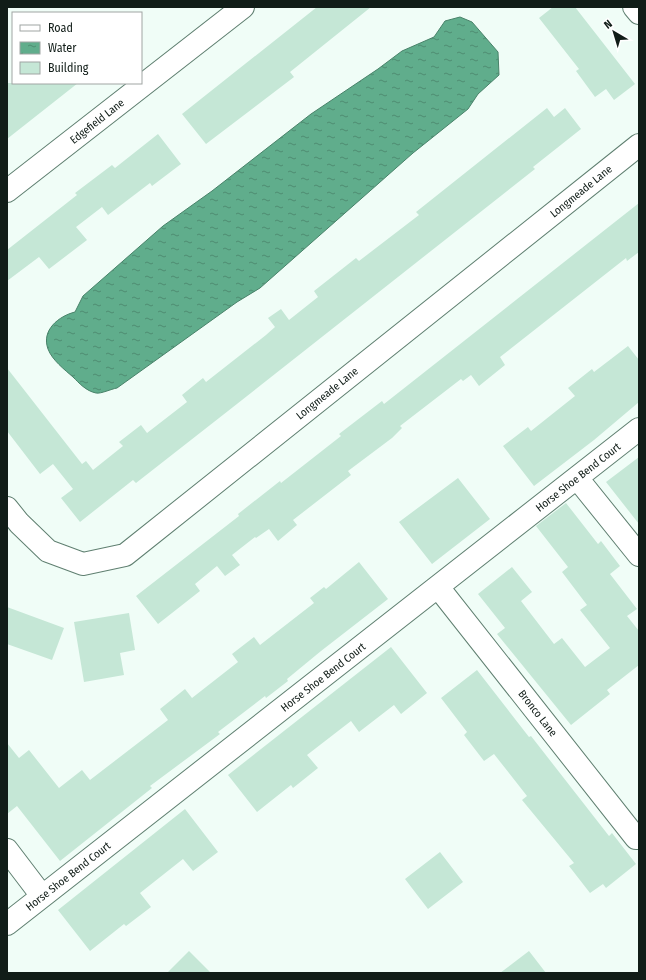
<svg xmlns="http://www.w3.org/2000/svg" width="646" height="980" font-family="'Fira Sans Condensed',sans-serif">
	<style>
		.water { fill: url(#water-ripples); stroke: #488269 }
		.building { fill: #c5e7d6 }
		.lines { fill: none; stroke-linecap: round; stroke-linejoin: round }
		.minor-casing { stroke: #5f7f70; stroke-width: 24 }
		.minor { stroke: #fff; stroke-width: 22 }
		.labels { text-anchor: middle; stroke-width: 4; stroke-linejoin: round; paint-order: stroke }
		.street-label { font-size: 11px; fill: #111d18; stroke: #fff }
	</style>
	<defs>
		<pattern id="water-ripples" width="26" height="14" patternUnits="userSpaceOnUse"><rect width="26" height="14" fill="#60ad8c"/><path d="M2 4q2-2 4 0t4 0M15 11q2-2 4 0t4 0" fill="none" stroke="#4e8c71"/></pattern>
	</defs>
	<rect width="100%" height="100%" fill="#f0fdf7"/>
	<path class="water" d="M460,17L472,22L498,52L499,75L478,94L468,109L413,153L260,288L237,302L117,388C111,389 101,394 96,393C86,391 79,383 73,377C65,370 52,360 48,349C41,330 59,316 75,312L83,296L163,226L212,191L311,114L378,69L402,51L434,37L445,21Z"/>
	<path class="building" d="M317,7H371L290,72L294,77L206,144L182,114Z
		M553,7H575L635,84L614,100L606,89L595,97L576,71L579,69L539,18Z
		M7,83H78L7,139Z
		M547,108L554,117L565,108L581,129L533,167L535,169L228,411L136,483L133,480L80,522L61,498L73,489L53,464L40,474L7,431V368L82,464L86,461L93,470L123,446L119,442L141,425L147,433L187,402L182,395L203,378L206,382L266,335L275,327L268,318L281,309L289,320L318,297L314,291L356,258L359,261L419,215L416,212Z
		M158,134L181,164L152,186L150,183L108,215L102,207L76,227L87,240L49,269L39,257L7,281V250L77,195L75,193L112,165L115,168Z
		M639,203V252L627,261L626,258L500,357L505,365L479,386L471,375L463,381L461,379L400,426L402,428L392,438L348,471L351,475L293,520L297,525L278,541L269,529L256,538L255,537L232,555L240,565L225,576L217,566L195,584L200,591L158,624L136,596L239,516L238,514L280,481L281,483L341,436L339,434L382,401L384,404Z
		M628,346L639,360V402L594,440L534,486L503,446L528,427L531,431L575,396L568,388L592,369L594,372Z
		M639,457V524L606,482Z
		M458,478L490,519L432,564L399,522Z
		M566,503L598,544L601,541L620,566L610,574L637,609L627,616L639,631V665L607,690L610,694L571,725L497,634L505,628L478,594L512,567L532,592L521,601L554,644L562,638L585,667L610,648L580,610L587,605L562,572L568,567L536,526Z
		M359,562L388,599L321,651L287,679L288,681L266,698L265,696L218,732L220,734L150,786L152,788L60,861L17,806L7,814V743L19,758L29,750L59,788L82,770L90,780L168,720L160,709L185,689L192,698L238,662L232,654L254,637L260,645L314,603L310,598L324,587L326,589Z
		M7,607L64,628L52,660L7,644Z
		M129,613L135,650L120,653L124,675L84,682L74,622Z
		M391,647L427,693L401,714L394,705L359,732L351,721L307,755L318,768L293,788L291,785L257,812L228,775Z
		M477,670L529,737L531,736L609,836L612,833L636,864L606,888L603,884L590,893L569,866L574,863L522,800L527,796L494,754L484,761L464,735L467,732L441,698Z
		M185,809L218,852L193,871L183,859L140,893L151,907L126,926L124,924L90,951L58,910Z
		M440,852L463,882L428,909L405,879Z
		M189,951L211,973H167Z
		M529,951L546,973H500Z"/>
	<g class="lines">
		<g class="minor-casing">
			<path id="minor" d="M634,7L639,13
				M7,191L243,7
				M577,478L639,555
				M7,508L19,523L48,551L83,564L125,555L639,145
				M438,587L636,838H639
				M7,850L42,896
				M7,924L639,429"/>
		</g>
		<use href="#minor" class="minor"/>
	</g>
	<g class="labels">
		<g class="street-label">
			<text transform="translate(97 121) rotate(-38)" y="4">Edgefield Lane</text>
			<text transform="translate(581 191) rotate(-39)" y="4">Longmeade Lane</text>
			<text transform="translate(327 393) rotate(-39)" y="4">Longmeade Lane</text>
			<text transform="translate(578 477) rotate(-38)" y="4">Horse Shoe Bend Court</text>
			<text transform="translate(323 677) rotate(-38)" y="4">Horse Shoe Bend Court</text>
			<text transform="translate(538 713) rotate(52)" y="4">Bronco Lane</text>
			<text transform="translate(68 876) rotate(-38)" y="4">Horse Shoe Bend Court</text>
		</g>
	</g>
	<rect width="646" height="980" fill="none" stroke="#111d18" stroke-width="16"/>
	<rect x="12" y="12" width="130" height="72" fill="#ffffff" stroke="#a0a5a3"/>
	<rect x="20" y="25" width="20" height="6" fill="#ffffff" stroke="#a0a5a3"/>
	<text x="48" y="32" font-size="12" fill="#111d18">Road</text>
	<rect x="20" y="42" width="20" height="12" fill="url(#water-ripples)" stroke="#a0a5a3"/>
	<text x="48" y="52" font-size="12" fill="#111d18">Water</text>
	<rect x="20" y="62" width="20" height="12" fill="#c5e7d6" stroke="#a0a5a3"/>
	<text x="48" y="72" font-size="12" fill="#111d18">Building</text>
	<g transform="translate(614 32) rotate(322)" stroke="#ffffff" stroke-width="3" paint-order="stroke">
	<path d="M0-3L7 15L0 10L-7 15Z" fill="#111d18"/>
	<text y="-6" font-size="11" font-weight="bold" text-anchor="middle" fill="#111d18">N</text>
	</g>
</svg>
